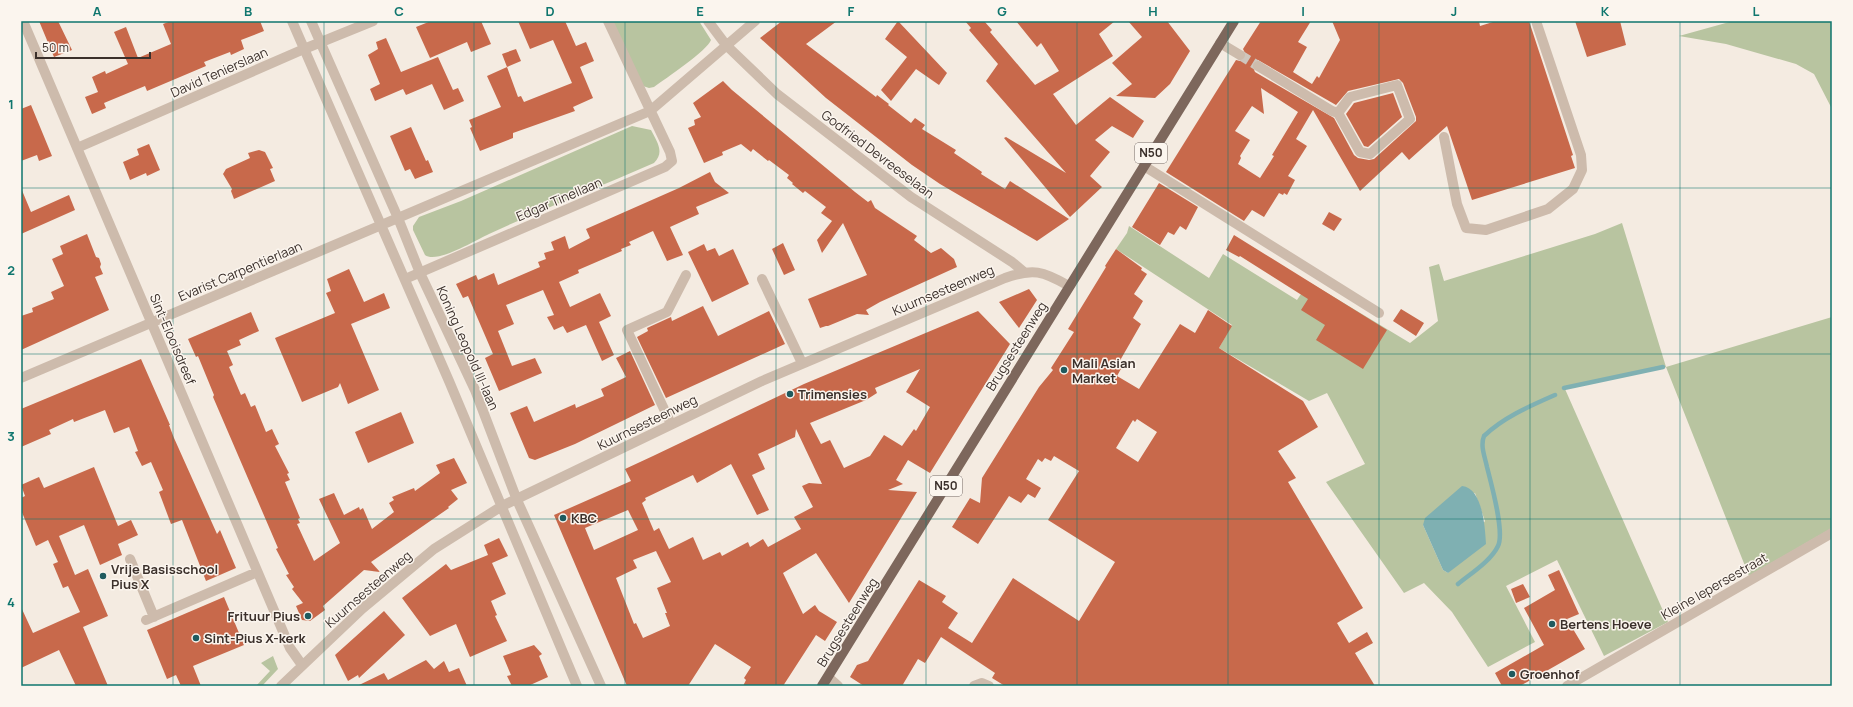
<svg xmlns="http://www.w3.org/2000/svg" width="1853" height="707" font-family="Manrope,sans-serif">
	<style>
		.green { fill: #b8c4a0; fill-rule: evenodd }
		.water { fill: #7fb0b2 }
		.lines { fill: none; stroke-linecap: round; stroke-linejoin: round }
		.stream { stroke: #7fb0b2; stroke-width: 4.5 }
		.building { fill: #c8694b; fill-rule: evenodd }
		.minor-tunnel { stroke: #cfc6bd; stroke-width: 10; stroke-dasharray: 10 5; stroke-linecap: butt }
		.minor { stroke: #cdbbac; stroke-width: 10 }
		.major { stroke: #7d675c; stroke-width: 10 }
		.grid { fill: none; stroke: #0f766e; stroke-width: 1; stroke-opacity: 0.55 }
		.poi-dot { fill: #1f5a5e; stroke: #fbf5ee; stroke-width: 1.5 }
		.labels { text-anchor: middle; stroke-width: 3; stroke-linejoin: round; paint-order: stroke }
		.shield { fill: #fbf5ee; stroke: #756b66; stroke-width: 1 }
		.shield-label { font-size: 12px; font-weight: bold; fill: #3b302b }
		.street-label { font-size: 13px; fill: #3b302b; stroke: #fbf5ee }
		.poi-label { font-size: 13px; font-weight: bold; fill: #3b302b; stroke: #fbf5ee; text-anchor: start }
		.neatline { fill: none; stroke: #0f766e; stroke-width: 1.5 }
		.grid-label { font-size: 13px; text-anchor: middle; font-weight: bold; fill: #0f766e }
	</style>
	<rect width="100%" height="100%" fill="#f4ebe1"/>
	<path class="green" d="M612,21H699L711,40C708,50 665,79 654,87L649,88L643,86Z
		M1733,21H1832V109L1814,74L1796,64L1726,44L1679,36Z
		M632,126L651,130C657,142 665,152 654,163C599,187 543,209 489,234C476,240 437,264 425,255L413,230V226L419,217L461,201Z
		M1622,223L1666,367L1832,317V528L1749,576L1666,367L1565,389L1668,622L1604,656L1557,560L1506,586L1535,642L1488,667L1452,612L1424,583L1404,593L1326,482L1365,464L1327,393L1309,401L1219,348L1232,325L1116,249L1127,233L1129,226L1209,278L1223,254L1297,300L1309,282L1410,343L1438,321L1429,267L1439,264L1444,281L1595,234ZM1475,493L1485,521L1448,573L1443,570L1423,525Z
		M273,656L278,669L262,686H256L270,671L261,663Z"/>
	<path class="water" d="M1462,486C1483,488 1485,528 1486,544L1448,573L1443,570L1423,525L1425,518Z"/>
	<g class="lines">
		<path class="stream" d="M1564,388L1663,367
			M1458,584C1470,574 1491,561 1498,546C1505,532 1491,483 1487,467C1485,457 1480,446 1484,436C1504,417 1530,406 1555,395"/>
	</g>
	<path class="building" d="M39,21H58L72,50L54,57Z
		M171,21H260L264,31L241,40L244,49L231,55L230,52L204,62L206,66L147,91L145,86L104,103L106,108L92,114L85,97L98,92L92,77L105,71L106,74L128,64L114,32L126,27L138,58L171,44L163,24Z
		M431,21H481L491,44L471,52L467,42L430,58L416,27Z
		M518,21H565L576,46L586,42L594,61L580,67L593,98L573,107L575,111L513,133V138L480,151L470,128L472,127L469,120L501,107L487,76L507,67L518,97L521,96L524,102L572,83L553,40L530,49Z
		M782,21H837L806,44L876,97L877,95L889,104L888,105L911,123L915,118L925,125L922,129L956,150L954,153L982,172L981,174L1005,189L1010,181L1069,219L1037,241L940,184L912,165L826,98L760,38Z
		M898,21L947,73L939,85L916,69L891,101L881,90L907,57L885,39Z
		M965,21H984L992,30L990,32L1035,85L1059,71L1041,43L1037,47L1016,21H1115L1099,34L1113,56L1053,94L1076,125L1110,97L1144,121L1133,138L1112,126L1095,140L1110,152L1090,176L1102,187L1070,217L1004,138L1006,137L1066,173L986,81L998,64L969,30L971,28Z
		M1128,21H1167L1190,51L1170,84L1155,98L1116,96L1132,84L1112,63L1142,37Z
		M1261,21H1311L1298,42L1307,47L1293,72L1312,84L1317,76L1319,78L1340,40L1332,21H1479L1480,26L1496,21H1529L1573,155L1571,156L1575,168L1472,200L1447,126L1409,160L1402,152L1360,191L1313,110L1296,139L1307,146L1288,176L1295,180L1287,195L1284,193L1283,195L1279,193L1264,217L1252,210L1244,221L1166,172L1236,60L1240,61L1245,59L1246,55L1243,49ZM1258,60L1336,105L1348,91L1399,79L1403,83L1416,117V121L1374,159L1369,160L1358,158L1354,155L1334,118L1255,72L1252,65L1255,61ZM1261,88L1298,112L1272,155L1274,156L1260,178L1238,164L1241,158L1240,156L1250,140L1235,131L1252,106L1264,114Z
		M1575,21H1620L1626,45L1587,57Z
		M386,38L401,72L438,57L453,90L458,88L464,101L444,110L432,84L406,95L403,89L375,101L370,89L380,84L368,55L378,49L376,42Z
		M516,49L521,61L507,67L502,54Z
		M723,81L732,90L855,192L868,202L871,200L875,208L917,236L914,240L931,253L941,248L954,259L957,267L880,302L866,310L869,315L857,314L828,326H826L820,328L808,299L867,275L843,223L822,253L817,240L832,221L821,213L826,207L805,191L803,193L792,184L793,183L787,178L789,175L769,160L768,161L753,149L751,152L741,144L722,152L723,155L704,163L688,128L695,125L694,120L701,117L693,103Z
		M1393,93L1402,117L1368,147L1364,146L1346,114L1354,103Z
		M31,105L52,156L39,161L37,155L21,161V109Z
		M411,127L426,161L428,160L433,172L415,179L410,169L405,171L390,136Z
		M149,144L160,170L147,176L146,173L130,180L123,162L139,155L137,149Z
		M259,150L265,152L273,168L270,169L275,181L234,199L231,191L232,189L223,174L226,169L250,158L248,153Z
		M710,172L715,182L729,193L696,207L699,214L670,227L683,255L667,261L653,231L629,242L631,245L621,249L622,251L578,270L579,273L559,282L570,307L600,293L611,316L599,322L614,355L602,361L586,325L567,333L563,326L554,330L547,317L554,315L543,290L506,305L514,324L498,331L512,366L535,358L542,373L499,391L485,358L493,354L468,296L463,298L456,284L476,275L478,280L494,273L498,285L540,267L538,262L546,259L544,253L554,250L551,242L565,236L569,249L590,238L586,229L679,188Z
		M1159,183L1198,207L1186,230L1180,226L1174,235L1168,232L1160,245L1132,227Z
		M21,188L31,212L69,195L75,210L21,234Z
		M1329,212L1342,219L1334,231L1322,224Z
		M87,234L96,257L99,258L101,264L100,267L103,274L95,277L109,310L21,350V316L33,312L32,308L54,299L51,292L64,286L52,259L63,254L60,246Z
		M1234,235L1387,330L1363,369L1316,340L1325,325L1301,310L1308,299L1240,256L1239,257L1226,250Z
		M783,243L795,270L784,275L772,249Z
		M704,244L707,251L715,248L719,256L733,249L749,284L712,302L688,252Z
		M1116,249L1142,268L1141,270L1147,274L1134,294L1143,301L1133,318L1141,324L1118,364L1122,367L1117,376L1139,389L1180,324L1195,333L1208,310L1232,326L1219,348L1303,401L1318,427L1278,451L1296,478L1288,482L1363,608L1337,623L1349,643L1367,632L1373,643L1355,653L1375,686H1005L992,678L995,673L941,637L925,663L918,659L902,686H864L850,677L857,665L868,661L919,580L946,596L942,602L958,613L948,628L972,643L1013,578L1079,621L1115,562L1048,520L1079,471L1054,456L1051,461L1045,458L1042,462L1038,459L1026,479L1041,488L1035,498L1028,494L1021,503L1009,496L978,544L952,527L970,498L980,503L982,478L1039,387L1053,370L1051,368L1074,332L1068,329L1106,267L1105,266ZM1137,419L1157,432L1138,462L1116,448L1133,420L1135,422Z
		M349,269L364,302L384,293L390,308L351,324L379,390L348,404L340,383L338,387L302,402L275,338L335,313L326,293L331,291L327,279Z
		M1029,289L1037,300L1019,328L999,302Z
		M703,306L718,336L769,311L785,344L666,398L637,337L648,331L647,328L671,317L672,321Z
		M1401,309L1424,323L1416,336L1393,321Z
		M978,311L1010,344L930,473L908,460L896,480L903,484L888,490L917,492L849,603L816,553L783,573L803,614L815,605L819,611L837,622L825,641L816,635L783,686H743L746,680L744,678L751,667L715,644L688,686H627L554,515L631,481L625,469L653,456L804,384ZM920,369L906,392L930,407L916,431L914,429L902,446L884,435L870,456L844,468L830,440L821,444L810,423L866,400L877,393L875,388ZM796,429L822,484L809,483L802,486L813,507L794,517L801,529L768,547L763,539L750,547L748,542L722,556L720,552L703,560L693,537L669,549L659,528L654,531L642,503L646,500L645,498L693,475L697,483L731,464L757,515L769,510L752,475L765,469L758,454L795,437ZM628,510L638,530L594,550L585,528ZM656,551L671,582L657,588L667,613H665L670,626L643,638L636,623L634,624L616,578L637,568L633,560Z
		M251,312L259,331L239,340L241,345L227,351L233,365L229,367L241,395L245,393L251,407L255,405L266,432L272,429L279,444L275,446L289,473L287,474L290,480L285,482L300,518L298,519L300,523L297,524L314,561L340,543L319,499L334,493L344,515L359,507L360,510L363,508L372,529L394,512L389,503L394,500L392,497L414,488L415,491L440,473L436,465L454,458L467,483L451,490L458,499L448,507L449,508L371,562L380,572L364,570L323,606L325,610L310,621L302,620L296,606L303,603L292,589L294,587L286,575L289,574L276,549L278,548L213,397L214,395L198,356L196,357L188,339Z
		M630,351L655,405L575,444L535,460L529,458L510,413L527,406L534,422L575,404L576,408L604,396L601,389L626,377L616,358Z
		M141,359L170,425H169L174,438L217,534L220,530L236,568L206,581L182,520L171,524L159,492L163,490L151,462L142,466L135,452L138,451L129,427L114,433L105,410L74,422L73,419L49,430L51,434L21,447V409Z
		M401,412L414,443L368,463L355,432Z
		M94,467L118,526L131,520L138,535L118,544L122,555L100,565L84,525L59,536L75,575L88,569L108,616L83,627L108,686H76L59,650L21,668V607L33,633L80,612L68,586L63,588L53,564L58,562L48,540L36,546L21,510V498L25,496L21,485L39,477L44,488Z
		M499,538L508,556L492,563L506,594L491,601L497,615L495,616L507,641L470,657L456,624L430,636L402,598L446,564L451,570L488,555L484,545Z
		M1559,570L1579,614L1567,619L1585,649L1520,686H1502L1495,673L1544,645L1524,608L1555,590L1548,575Z
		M1523,584L1530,597L1516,603L1511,589Z
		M224,597L244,645L193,666L201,686H181L176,675L167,679L147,630Z
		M384,611L405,635L359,678L358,675L348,681L335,655Z
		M534,645L542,654L539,656L548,677L528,686H512L507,676L511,675L503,656Z
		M426,660L434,669L444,661L449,672L459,668L467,686H357L384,673L388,680Z"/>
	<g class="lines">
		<path class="minor-tunnel" d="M1240,55L1258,66"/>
		<path class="minor" d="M23,21L290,648L302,665
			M292,21L449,381L577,686
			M311,21L398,218L420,273L475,390L517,500L601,686
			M708,21L726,45L777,94L911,197L1012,262L1024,272
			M1220,43L1240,55
			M1258,66L1332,111L1338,113
			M1397,85L1410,119L1370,154L1360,152L1338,113L1350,97Z
			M1444,137L1457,204L1466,228L1486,230L1548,209L1573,189L1582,170L1581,155L1536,21
			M77,148L304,49L373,21
			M1144,166L1379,313
			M405,279L665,167L672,161L670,152L608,21
			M762,279L802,363
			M21,378L650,111L755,21
			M671,424L627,330L667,312L686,275
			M130,559L154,617
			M146,620L257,572
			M828,677L838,686
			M281,686L362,609L434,549L502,506L762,381L1005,278C1033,268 1043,271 1069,286
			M974,686L982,683L989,686
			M1567,686L1832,533"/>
		<path class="major" d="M822,686L1234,21"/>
	</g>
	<path class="grid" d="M173,21V686M324,21V686M474,21V686M625,21V686M776,21V686M926,21V686M1077,21V686M1228,21V686M1379,21V686M1530,21V686M1680,21V686M21,188H1832M21,354H1832M21,519H1832"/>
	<g class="poi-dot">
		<circle cx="1064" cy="370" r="4"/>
		<circle cx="790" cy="394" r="4"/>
		<circle cx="563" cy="518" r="4"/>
		<circle cx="103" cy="576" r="4"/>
		<circle cx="308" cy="616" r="4"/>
		<circle cx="1552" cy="624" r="4"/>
		<circle cx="196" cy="638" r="4"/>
		<circle cx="1512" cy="674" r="4"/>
	</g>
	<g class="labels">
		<g class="shield">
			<rect x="1135" y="143" width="32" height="20" rx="3"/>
			<rect x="930" y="476" width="32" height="20" rx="3"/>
		</g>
		<g class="shield-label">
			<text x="1151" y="157">N50</text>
			<text x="946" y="490">N50</text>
		</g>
		<g class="street-label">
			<text transform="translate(219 72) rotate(-24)" y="5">David Tenierslaan</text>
			<text transform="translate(878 154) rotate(37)" y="5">Godfried Devreeselaan</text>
			<text transform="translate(559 199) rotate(-23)" y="5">Edgar Tinellaan</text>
			<text transform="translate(240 271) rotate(-23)" y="5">Evarist Carpentierlaan</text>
			<text transform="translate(943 290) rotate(-23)" y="5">Kuurnsesteenweg</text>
			<text transform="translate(173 339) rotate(67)" y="5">Sint-Elooisdreef</text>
			<text transform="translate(1016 346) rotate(-58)" y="5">Brugsesteenweg</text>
			<text transform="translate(468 348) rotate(66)" y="5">Koning Leopold III-laan</text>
			<text transform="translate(647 422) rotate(-26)" y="5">Kuurnsesteenweg</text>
			<text transform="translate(1714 586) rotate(-30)" y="5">Kleine Iepersestraat</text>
			<text transform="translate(368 589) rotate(-41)" y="5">Kuurnsesteenweg</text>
			<text transform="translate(847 622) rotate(-58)" y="5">Brugsesteenweg</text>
		</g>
		<g class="poi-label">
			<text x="1072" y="368">Mali Asian<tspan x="1072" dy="15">Market</tspan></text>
			<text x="798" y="399">Trimensies</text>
			<text x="571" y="523">KBC</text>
			<text x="111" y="574">Vrije Basisschool<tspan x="111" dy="15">Pius X</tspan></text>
			<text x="300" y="621" text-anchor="end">Frituur Pius</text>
			<text x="1560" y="629">Bertens Hoeve</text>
			<text x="204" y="643">Sint-Pius X-kerk</text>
			<text x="1520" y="679">Groenhof</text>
		</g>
	</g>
	<rect width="1853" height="707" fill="none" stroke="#fbf5ee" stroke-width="44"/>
	<path d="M36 52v6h114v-6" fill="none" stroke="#3b302b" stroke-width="2"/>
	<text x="42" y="52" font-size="12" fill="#3b302b" stroke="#fbf5ee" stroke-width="3" paint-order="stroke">50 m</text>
	<rect x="22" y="22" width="1809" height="663" class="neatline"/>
	<g class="grid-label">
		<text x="97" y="16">A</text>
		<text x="248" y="16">B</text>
		<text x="399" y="16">C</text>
		<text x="550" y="16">D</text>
		<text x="700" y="16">E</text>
		<text x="851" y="16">F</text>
		<text x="1002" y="16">G</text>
		<text x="1153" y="16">H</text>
		<text x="1303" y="16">I</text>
		<text x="1454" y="16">J</text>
		<text x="1605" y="16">K</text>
		<text x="1756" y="16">L</text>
		<text x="11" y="109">1</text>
		<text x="11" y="275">2</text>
		<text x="11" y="441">3</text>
		<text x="11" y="607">4</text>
	</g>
</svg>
